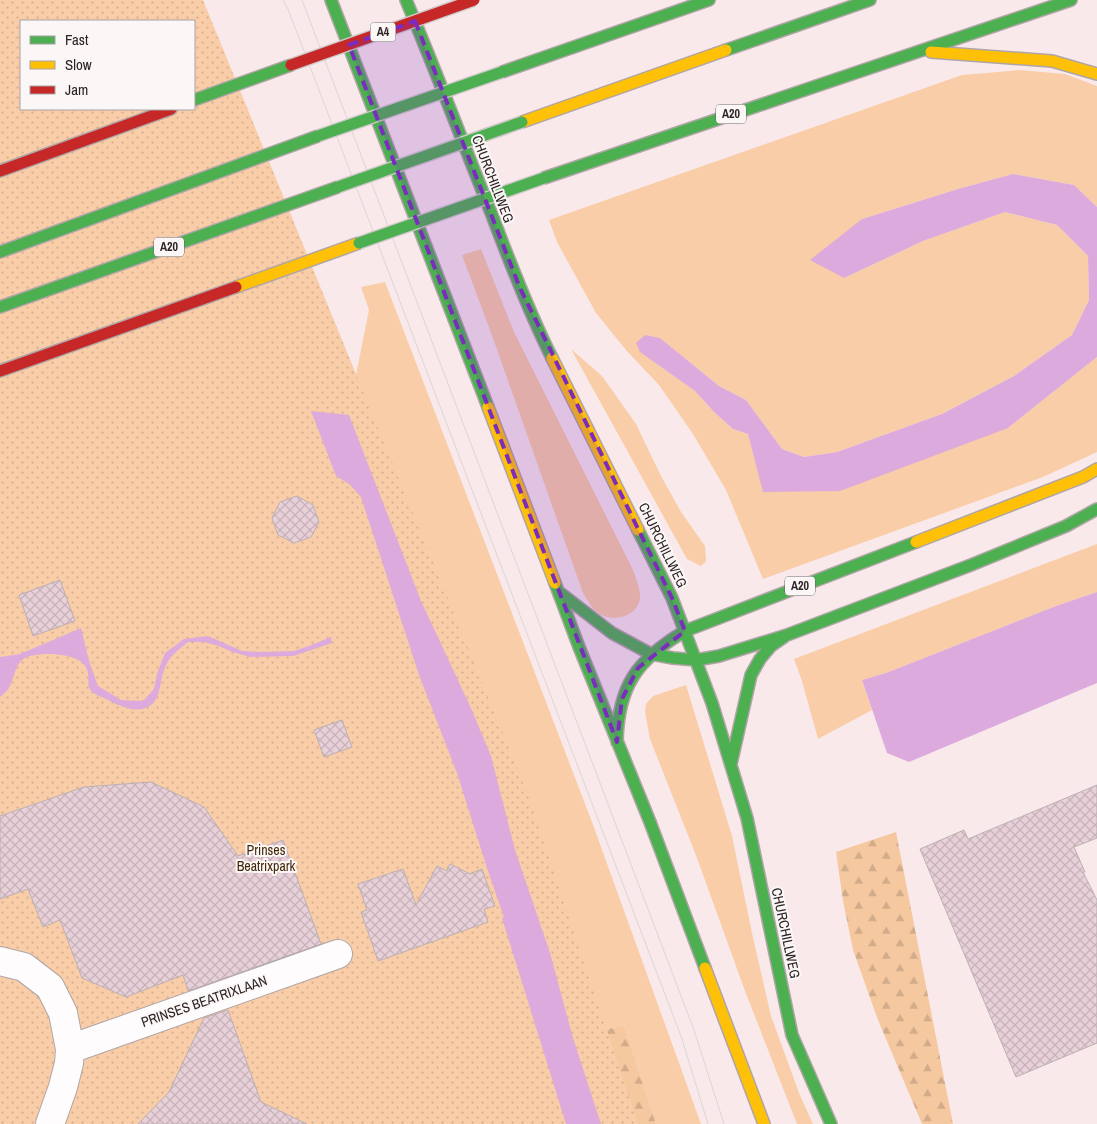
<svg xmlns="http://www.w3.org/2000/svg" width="1097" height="1124" font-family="'Archivo Narrow',sans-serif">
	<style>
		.grass { fill: #f9cda7 }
		.forest { fill: url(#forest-firs) }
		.park { fill: url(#park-dots); fill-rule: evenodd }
		.water { fill: #dcaadc }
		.building { fill: url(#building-cross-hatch); stroke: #bcb0b3 }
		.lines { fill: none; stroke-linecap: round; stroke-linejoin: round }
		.street-casing { stroke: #b0a5a6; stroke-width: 30 }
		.fast-casing { stroke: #b0a5a6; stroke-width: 14 }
		.slow-casing { stroke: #b0a5a6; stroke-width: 14 }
		.jam-casing { stroke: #b0a5a6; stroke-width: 14 }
		.street { stroke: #fefcfc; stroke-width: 28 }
		.fast { stroke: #4caf50; stroke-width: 11 }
		.slow { stroke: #ffc107; stroke-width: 11 }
		.jam { stroke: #c62828; stroke-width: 11 }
		.tram { stroke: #dad6d7; stroke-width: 1 }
		.fast-bridge-casing { stroke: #cec7c8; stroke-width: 14; stroke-linecap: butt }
		.jam-bridge-casing { stroke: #cec7c8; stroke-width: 14; stroke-linecap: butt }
		.fast-bridge { stroke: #4caf50; stroke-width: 11 }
		.jam-bridge { stroke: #c62828; stroke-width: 11 }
		.marked { fill: #7b2cbf; fill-opacity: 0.2; stroke: #7b2cbf; stroke-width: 4; stroke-dasharray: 10 6; stroke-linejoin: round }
		.labels { text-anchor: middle; stroke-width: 4; stroke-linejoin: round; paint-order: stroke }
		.shield { fill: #fcf7f7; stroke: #6b6363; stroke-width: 1 }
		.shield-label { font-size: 12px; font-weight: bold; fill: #2d2324 }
		.street-label { font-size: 14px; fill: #2d2324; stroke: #fcf7f7 }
		.park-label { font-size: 14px; fill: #432807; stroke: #fcf7f7 }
	</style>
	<defs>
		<pattern id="forest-firs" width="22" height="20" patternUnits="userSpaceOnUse" patternTransform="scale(1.25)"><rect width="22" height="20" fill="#f5c8a0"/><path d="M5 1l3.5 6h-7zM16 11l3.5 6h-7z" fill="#d2ac8a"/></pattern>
		<pattern id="park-dots" width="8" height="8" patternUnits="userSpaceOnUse" patternTransform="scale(1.25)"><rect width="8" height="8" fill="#f9cda7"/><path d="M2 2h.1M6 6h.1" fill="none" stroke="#d6b090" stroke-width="1.8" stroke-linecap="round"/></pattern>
		<pattern id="building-cross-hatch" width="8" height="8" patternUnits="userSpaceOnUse" patternTransform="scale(1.25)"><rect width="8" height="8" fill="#e8d0d9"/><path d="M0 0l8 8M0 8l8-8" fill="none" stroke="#c7b2ba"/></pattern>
	</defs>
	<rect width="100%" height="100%" fill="#f9e9eb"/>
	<path class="grass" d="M1020,70L1065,74L1097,86V207L1074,185L1013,174L958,189L862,219L844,278L923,241L1005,212L1057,225L1088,256L1089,300L1072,335L1014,376L942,414L837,452L804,457L782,449L746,400L719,386L660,338L641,352L695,391L715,413L733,429L748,434L764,492L1008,428L1097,357V452L1043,477L763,579L726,490L693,434L659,385L626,350L596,313L557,242L549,220L962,75Z
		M481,249L514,332L633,570C635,575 641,592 640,597C639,617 611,624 597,612C591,608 587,599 583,593L494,341L462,255Z
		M385,282L592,822L701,1124H656L624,1025L573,1038L356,375L369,310L361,287Z
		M571,349L602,376L636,424L661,476L681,512L705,546L706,561L701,566L687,559Z
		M1097,544V592L1056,606L886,673L862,680L872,710L818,739L802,681L794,659Z
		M686,685L732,836L752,933L771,1016L799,1093L813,1124H797L745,991L697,858L650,739L645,712L646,704L653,696Z"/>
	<path class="forest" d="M896,832L953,1124H922L878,1020L853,950L843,901L836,852Z
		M624,1025L656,1124H601L573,1038Z"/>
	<path class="park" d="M0,0H203L531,802L638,1124H0ZM21,21H194V109H21Z"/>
	<path class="water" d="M1013,174L1074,185L1097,207V357L1008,428L840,491L763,492L748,434L733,429L715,413L695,391L640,352L636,343L645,335L660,338L719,386L746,400L782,449L804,457L837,452L942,414L1014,376L1072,335L1089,300L1088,256L1057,225L1005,212L923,241L844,278L810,260L862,219L958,189Z
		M311,411L349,415L421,601L470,706L491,756L515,850L550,953L573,1038L601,1124H566L502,918L504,917L487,868L457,773L419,675L361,497L349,484L336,476Z
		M1097,592V683L909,762L887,753L862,680L886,673L1056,606Z
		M81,628L89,661L98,686L121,700L140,701L144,700L154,689L157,674L165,653L184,639L208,636L242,651L262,652L294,651L309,646L331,637L332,643L293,656L250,657L230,651L219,646L204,642H188C178,650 168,657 164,670C160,680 161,695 153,703C139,717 118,705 104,698C99,696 94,694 91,691C86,685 90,676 87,669C80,652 41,652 27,657C15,662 15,676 10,686C8,690 4,694 0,697V657L20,654Z"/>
	<path class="building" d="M297,496L313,505L319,522L311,537L294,543L278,535L272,518L280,502Z
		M60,580L75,621L33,636L19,595Z
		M342,720L352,747L324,757L314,730Z
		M151,782L204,807L238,856L283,840L321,944L188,991L183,975L126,997L82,978L60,920L43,927L28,889L0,899V816L84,787Z
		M1097,785V838L1074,847L1085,872H1083L1097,900V1043L1016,1077L920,849L964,830L968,839Z
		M450,864L470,874L482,869L495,906L484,909L488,922L378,961L361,912L367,910L358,884L403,869L416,905L437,866L447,871Z
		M228,1010L261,1102L307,1124H138L169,1092L204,1018Z"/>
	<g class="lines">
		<g class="street-casing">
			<path id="street" d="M0,961L24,967L50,987L63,1013L70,1049L69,1063L63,1087L50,1124
				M70,1049L338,954"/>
		</g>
		<g class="fast-casing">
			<path id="fast" d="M331,0L488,407
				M406,0C436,71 463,143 492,215C510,263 529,312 552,358
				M726,50L870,0
				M502,72L709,0
				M194,100L291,65
				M544,178L1071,0
				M0,252L318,136
				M0,307L338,187
				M638,530L672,598L712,703L747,818L792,1035L831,1124
				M555,583L579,647L650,822L705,968
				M559,592L612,633L651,654L673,658L696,660L719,656L787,635L971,565L1066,526L1097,509
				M617,742C618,685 638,659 685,631L916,542
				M731,764L751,675L760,659L771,646L784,637"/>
		</g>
		<g class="slow-casing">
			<path id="slow" d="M931,52L1052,61L1097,74
				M522,122L726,50
				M236,287L359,243
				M552,358L638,530
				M488,407L555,583
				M916,542L1083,477L1097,469
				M705,968L764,1124"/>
		</g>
		<g class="jam-casing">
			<path id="jam" d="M0,171L171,109
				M0,371L236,287"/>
		</g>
		<use href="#street" class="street"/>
		<use href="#fast" class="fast"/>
		<use href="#slow" class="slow"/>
		<use href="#jam" class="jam"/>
		<path class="tram" d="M283,0L288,9L681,1036L708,1124
			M302,0L694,1030L724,1124"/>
		<g class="fast-bridge-casing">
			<path id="fast-bridge" d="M318,136L502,72
				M338,187L522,122
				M359,243L544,178"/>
		</g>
		<g class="jam-bridge-casing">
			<path id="jam-bridge" d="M291,65L474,0"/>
		</g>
		<use href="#fast-bridge" class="fast-bridge"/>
		<use href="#jam-bridge" class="jam-bridge"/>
	</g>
	<path class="marked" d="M415,21L520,288L672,598L685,631L638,668L622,699L617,742L349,45Z"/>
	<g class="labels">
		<g class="shield">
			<rect x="370.5" y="22.5" width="25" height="19" rx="4"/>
			<rect x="716" y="104.5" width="30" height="19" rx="4"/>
			<rect x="154" y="237.5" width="30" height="19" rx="4"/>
			<rect x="785" y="576.5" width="30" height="19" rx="4"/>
		</g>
		<g class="shield-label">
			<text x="383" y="36">A4</text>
			<text x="731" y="118">A20</text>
			<text x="169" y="251">A20</text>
			<text x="800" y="590">A20</text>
		</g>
		<g class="street-label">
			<text transform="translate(493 179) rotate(69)" y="5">CHURCHILLWEG</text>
			<text transform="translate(663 545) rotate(64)" y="5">CHURCHILLWEG</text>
			<text transform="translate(786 933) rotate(78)" y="5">CHURCHILLWEG</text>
			<text transform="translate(204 1001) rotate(-19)" y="5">PRINSES BEATRIXLAAN</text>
		</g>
		<g class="park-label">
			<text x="266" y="855">Prinses<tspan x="266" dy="16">Beatrixpark</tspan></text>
		</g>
	</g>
	<rect x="20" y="20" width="175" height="90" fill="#fcf7f7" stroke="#a9a2a3"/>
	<rect x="30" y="36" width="25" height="8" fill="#4caf50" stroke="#a9a2a3"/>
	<text x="65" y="45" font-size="15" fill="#2d2324">Fast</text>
	<rect x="30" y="61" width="25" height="8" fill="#ffc107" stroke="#a9a2a3"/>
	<text x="65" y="70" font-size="15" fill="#2d2324">Slow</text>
	<rect x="30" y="86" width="25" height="8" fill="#c62828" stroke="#a9a2a3"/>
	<text x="65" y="95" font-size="15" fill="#2d2324">Jam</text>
</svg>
